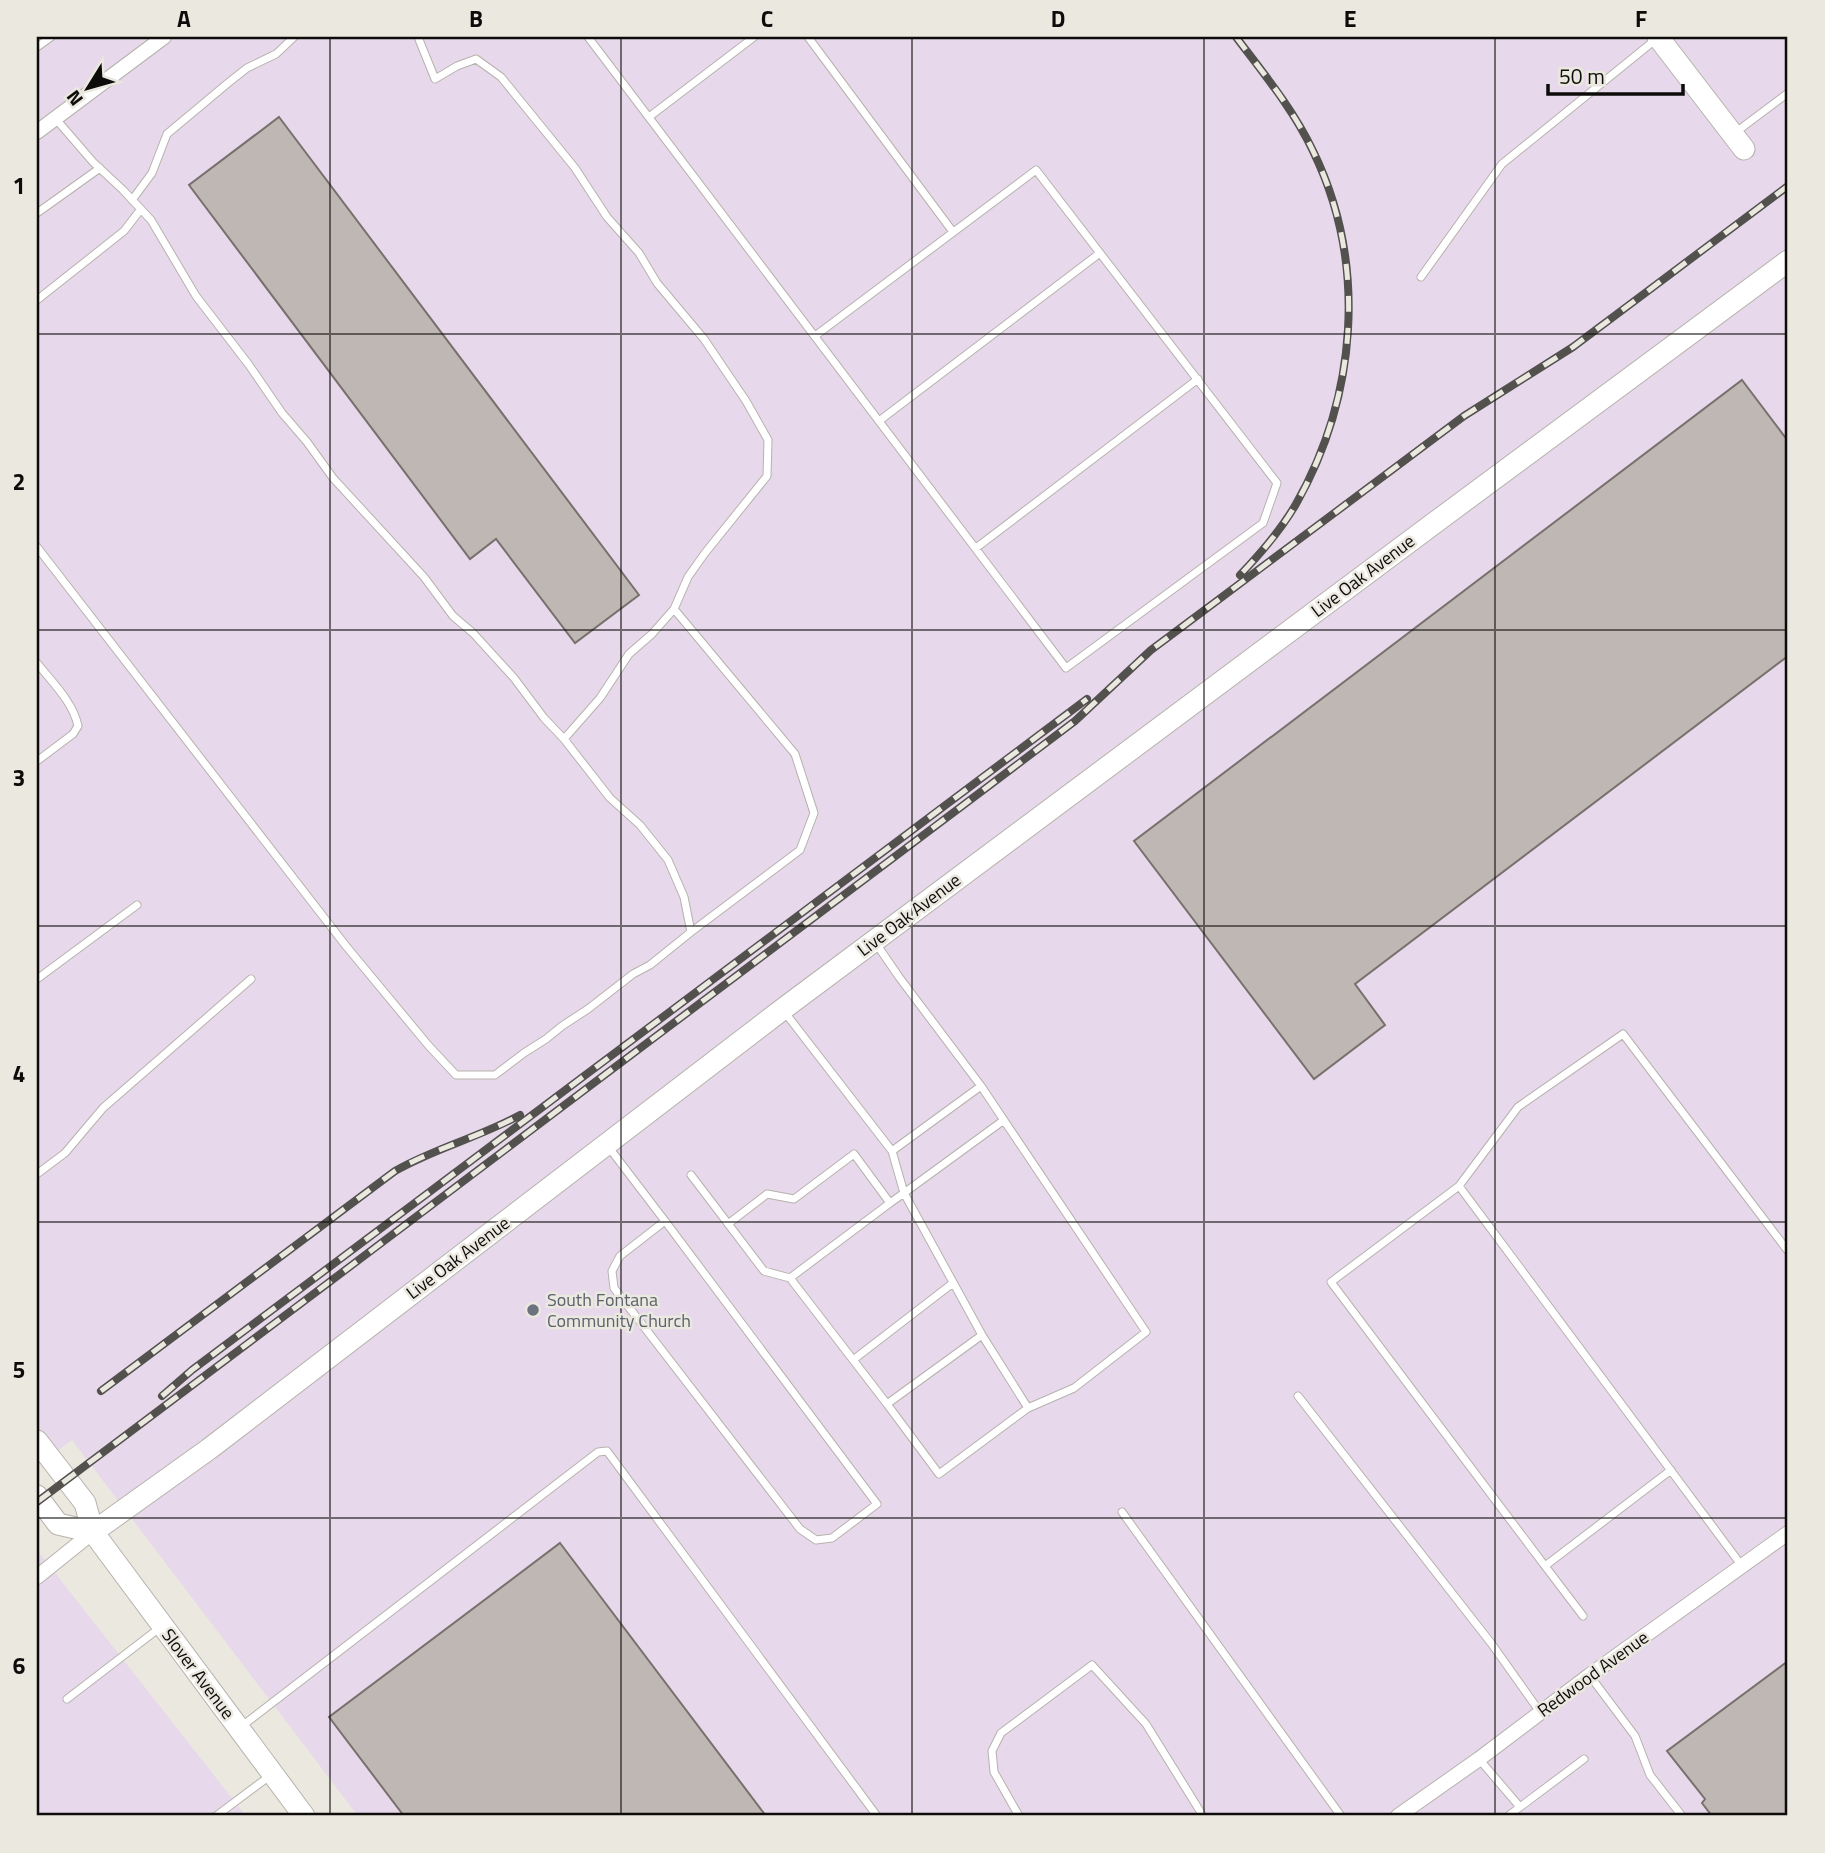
<svg xmlns="http://www.w3.org/2000/svg" width="1825" height="1853" font-family="'Titillium Web',sans-serif">
	<style>
		.industrial { fill: #e7d8eb }
		.building { fill: #bfb7b3; stroke: #77706c; stroke-width: 2 }
		.lines { fill: none; stroke-linecap: round; stroke-linejoin: round }
		.lane-casing { stroke: #b6b3ac; stroke-width: 9 }
		.street-casing { stroke: #b6b3ac; stroke-width: 16 }
		.secondary-casing { stroke: #b6b3ac; stroke-width: 23 }
		.lane { stroke: #fff; stroke-width: 7 }
		.street { stroke: #fff; stroke-width: 14 }
		.secondary { stroke: #fff; stroke-width: 21 }
		.rail-casing { stroke: #52514d; stroke-width: 8 }
		.rail { stroke: #ebe8e0; stroke-width: 5; stroke-dasharray: 16; stroke-linecap: butt }
		.grid { fill: none; stroke: #0d0c0a; stroke-width: 2; stroke-opacity: 0.55 }
		.worship-dot { fill: #6b7280; stroke: #ebe8e0; stroke-width: 2.5 }
		.labels { text-anchor: middle; stroke-width: 5; stroke-linejoin: round; paint-order: stroke }
		.street-label { font-size: 18px; fill: #0d0c0a; stroke: #ebe8e0 }
		.worship-label { font-size: 18px; fill: #5b616d; stroke: #ebe8e0; text-anchor: start }
		.neatline { fill: none; stroke: #0d0c0a; stroke-width: 2.5 }
		.grid-label { font-size: 23px; text-anchor: middle; font-weight: bold; fill: #0d0c0a }
	</style>
	<rect width="100%" height="100%" fill="#ebe8e0"/>
	<path class="industrial" d="M37,37H1788V1816H358L72,1440L37,1466Z
		M37,1550L246,1816H37Z"/>
	<path class="building" d="M279,117L639,595L575,643L496,539L470,559L189,185Z
		M1742,380L1788,441V656L1355,984L1385,1025L1314,1079L1134,841Z
		M560,1543L766,1816H404L329,1717Z
		M1788,1661V1816H1712L1702,1803L1705,1799L1667,1751Z"/>
	<g class="lines">
		<g class="lane-casing">
			<path id="lane" d="M588,37L1066,668L1263,523L1277,483L1036,170L815,336
				M808,37L953,232
				M37,47L51,37
				M649,117L754,37
				M55,118L93,162L123,190L151,220L196,296L249,365L282,413L307,442L333,478L424,577L453,616L473,633L514,678L544,718L564,739L600,698L629,654L652,634L674,609L688,577L705,553L767,476L768,440L746,401L704,339L657,283L639,253L607,217L575,168L501,77L476,59L457,66L435,79L418,37
				M1736,132L1788,93
				M132,200L152,173L167,134L228,83L247,68L276,54L294,37
				M37,213L100,168
				M1421,277L1502,164L1655,40
				M37,300L124,231L141,209
				M879,421L1100,253
				M37,547L346,946L428,1045L456,1075H495L524,1053L546,1039L562,1026L588,1009L633,974L650,965L691,932L684,897L668,860L640,825L610,798L564,739
				M976,548L1198,379
				M674,609L795,754L814,813L800,850L691,932
				M37,663C52,682 73,702 78,726L73,734L37,761
				M37,979L137,905
				M783,1010L892,1151L981,1086L899,977L875,942
				M981,1086L1146,1332L1074,1388L1028,1408
				M607,1145L665,1221L620,1256L612,1271L614,1288L800,1529L816,1540L832,1538L877,1504L665,1221
				M892,1151L904,1193L982,1335L887,1404L790,1278L890,1203L904,1193L1004,1120
				M37,1174L65,1153L103,1108L251,979
				M691,1175L764,1271L790,1278
				M1459,1186L1742,1566
				M728,1224L767,1194L794,1199L854,1154L890,1203
				M853,1360L953,1283
				M1298,1396L1491,1643L1540,1712
				M887,1404L939,1474L1028,1408L982,1335
				M1671,1470L1545,1566L1331,1282L1459,1186L1518,1107L1623,1034L1788,1251
				M1122,1512L1341,1816
				M1545,1566L1583,1616
				M1590,1676L1635,1736L1650,1775L1682,1816
				M67,1699L162,1626
				M242,1726L598,1452L607,1451L877,1816
				M1479,1759L1520,1807L1584,1759
				M216,1816L271,1775
				M1019,1816L994,1772L992,1751L1001,1733L1092,1665L1146,1724L1203,1816
				M1508,1816L1520,1807"/>
		</g>
		<g class="street-casing">
			<path id="street" d="M37,132L164,37
				M37,1577L93,1532
				M1398,1816L1479,1759L1590,1675L1788,1533"/>
		</g>
		<g class="secondary-casing">
			<path id="secondary" d="M1658,37L1744,149
				M37,1441L85,1503L93,1532L304,1816
				M37,1496L58,1524L93,1532
				M93,1532L209,1449L783,1009L1433,524L1788,261"/>
		</g>
		<use href="#lane" class="lane"/>
		<use href="#street" class="street"/>
		<use href="#secondary" class="secondary"/>
		<g class="rail-casing">
			<path id="rail" d="M1236,37C1264,74 1293,109 1313,151C1368,264 1357,396 1296,504C1281,530 1261,553 1240,575
				M101,1391L395,1171C435,1148 480,1137 520,1115
				M162,1396L192,1370L1087,699
				M37,1502L1075,721L1151,650L1214,603L1464,416L1573,347L1788,186"/>
		</g>
		<use href="#rail" class="rail"/>
	</g>
	<path class="grid" d="M330,37V1816M621,37V1816M912,37V1816M1204,37V1816M1495,37V1816M37,334H1788M37,630H1788M37,926H1788M37,1222H1788M37,1518H1788"/>
	<circle class="worship-dot" cx="533" cy="1310" r="7"/>
	<g class="labels">
		<g class="street-label">
			<text transform="translate(1363 576) rotate(-37)" y="6">Live Oak Avenue</text>
			<text transform="translate(909 915) rotate(-37)" y="6">Live Oak Avenue</text>
			<text transform="translate(458 1258) rotate(-37)" y="6">Live Oak Avenue</text>
			<text transform="translate(198 1674) rotate(53)" y="6">Slover Avenue</text>
			<text transform="translate(1593 1674) rotate(-36)" y="6">Redwood Avenue</text>
		</g>
		<g class="worship-label">
			<text x="547" y="1306">South Fontana<tspan x="547" dy="21">Community Church</tspan></text>
		</g>
	</g>
	<rect width="1825" height="1853" fill="none" stroke="#ebe8e0" stroke-width="77"/>
	<g transform="translate(88 88) rotate(233)" stroke="#ebe8e0" stroke-width="5" paint-order="stroke">
	<path d="M0-5L12 26L0 18L-12 26Z" fill="#0d0c0a"/>
	<text y="-10" font-size="19" font-weight="bold" text-anchor="middle" fill="#0d0c0a">N</text>
	</g>
	<path d="M1548 84v10h135v-10" fill="none" stroke="#0d0c0a" stroke-width="3.5"/>
	<text x="1559" y="84" font-size="21" fill="#0d0c0a" stroke="#ebe8e0" stroke-width="5" paint-order="stroke">50 m</text>
	<rect x="38" y="38" width="1748" height="1776" class="neatline"/>
	<g class="grid-label">
		<text x="184" y="27">A</text>
		<text x="476" y="27">B</text>
		<text x="767" y="27">C</text>
		<text x="1058" y="27">D</text>
		<text x="1350" y="27">E</text>
		<text x="1641" y="27">F</text>
		<text x="19" y="194">1</text>
		<text x="19" y="490">2</text>
		<text x="19" y="786">3</text>
		<text x="19" y="1082">4</text>
		<text x="19" y="1378">5</text>
		<text x="19" y="1674">6</text>
	</g>
</svg>
